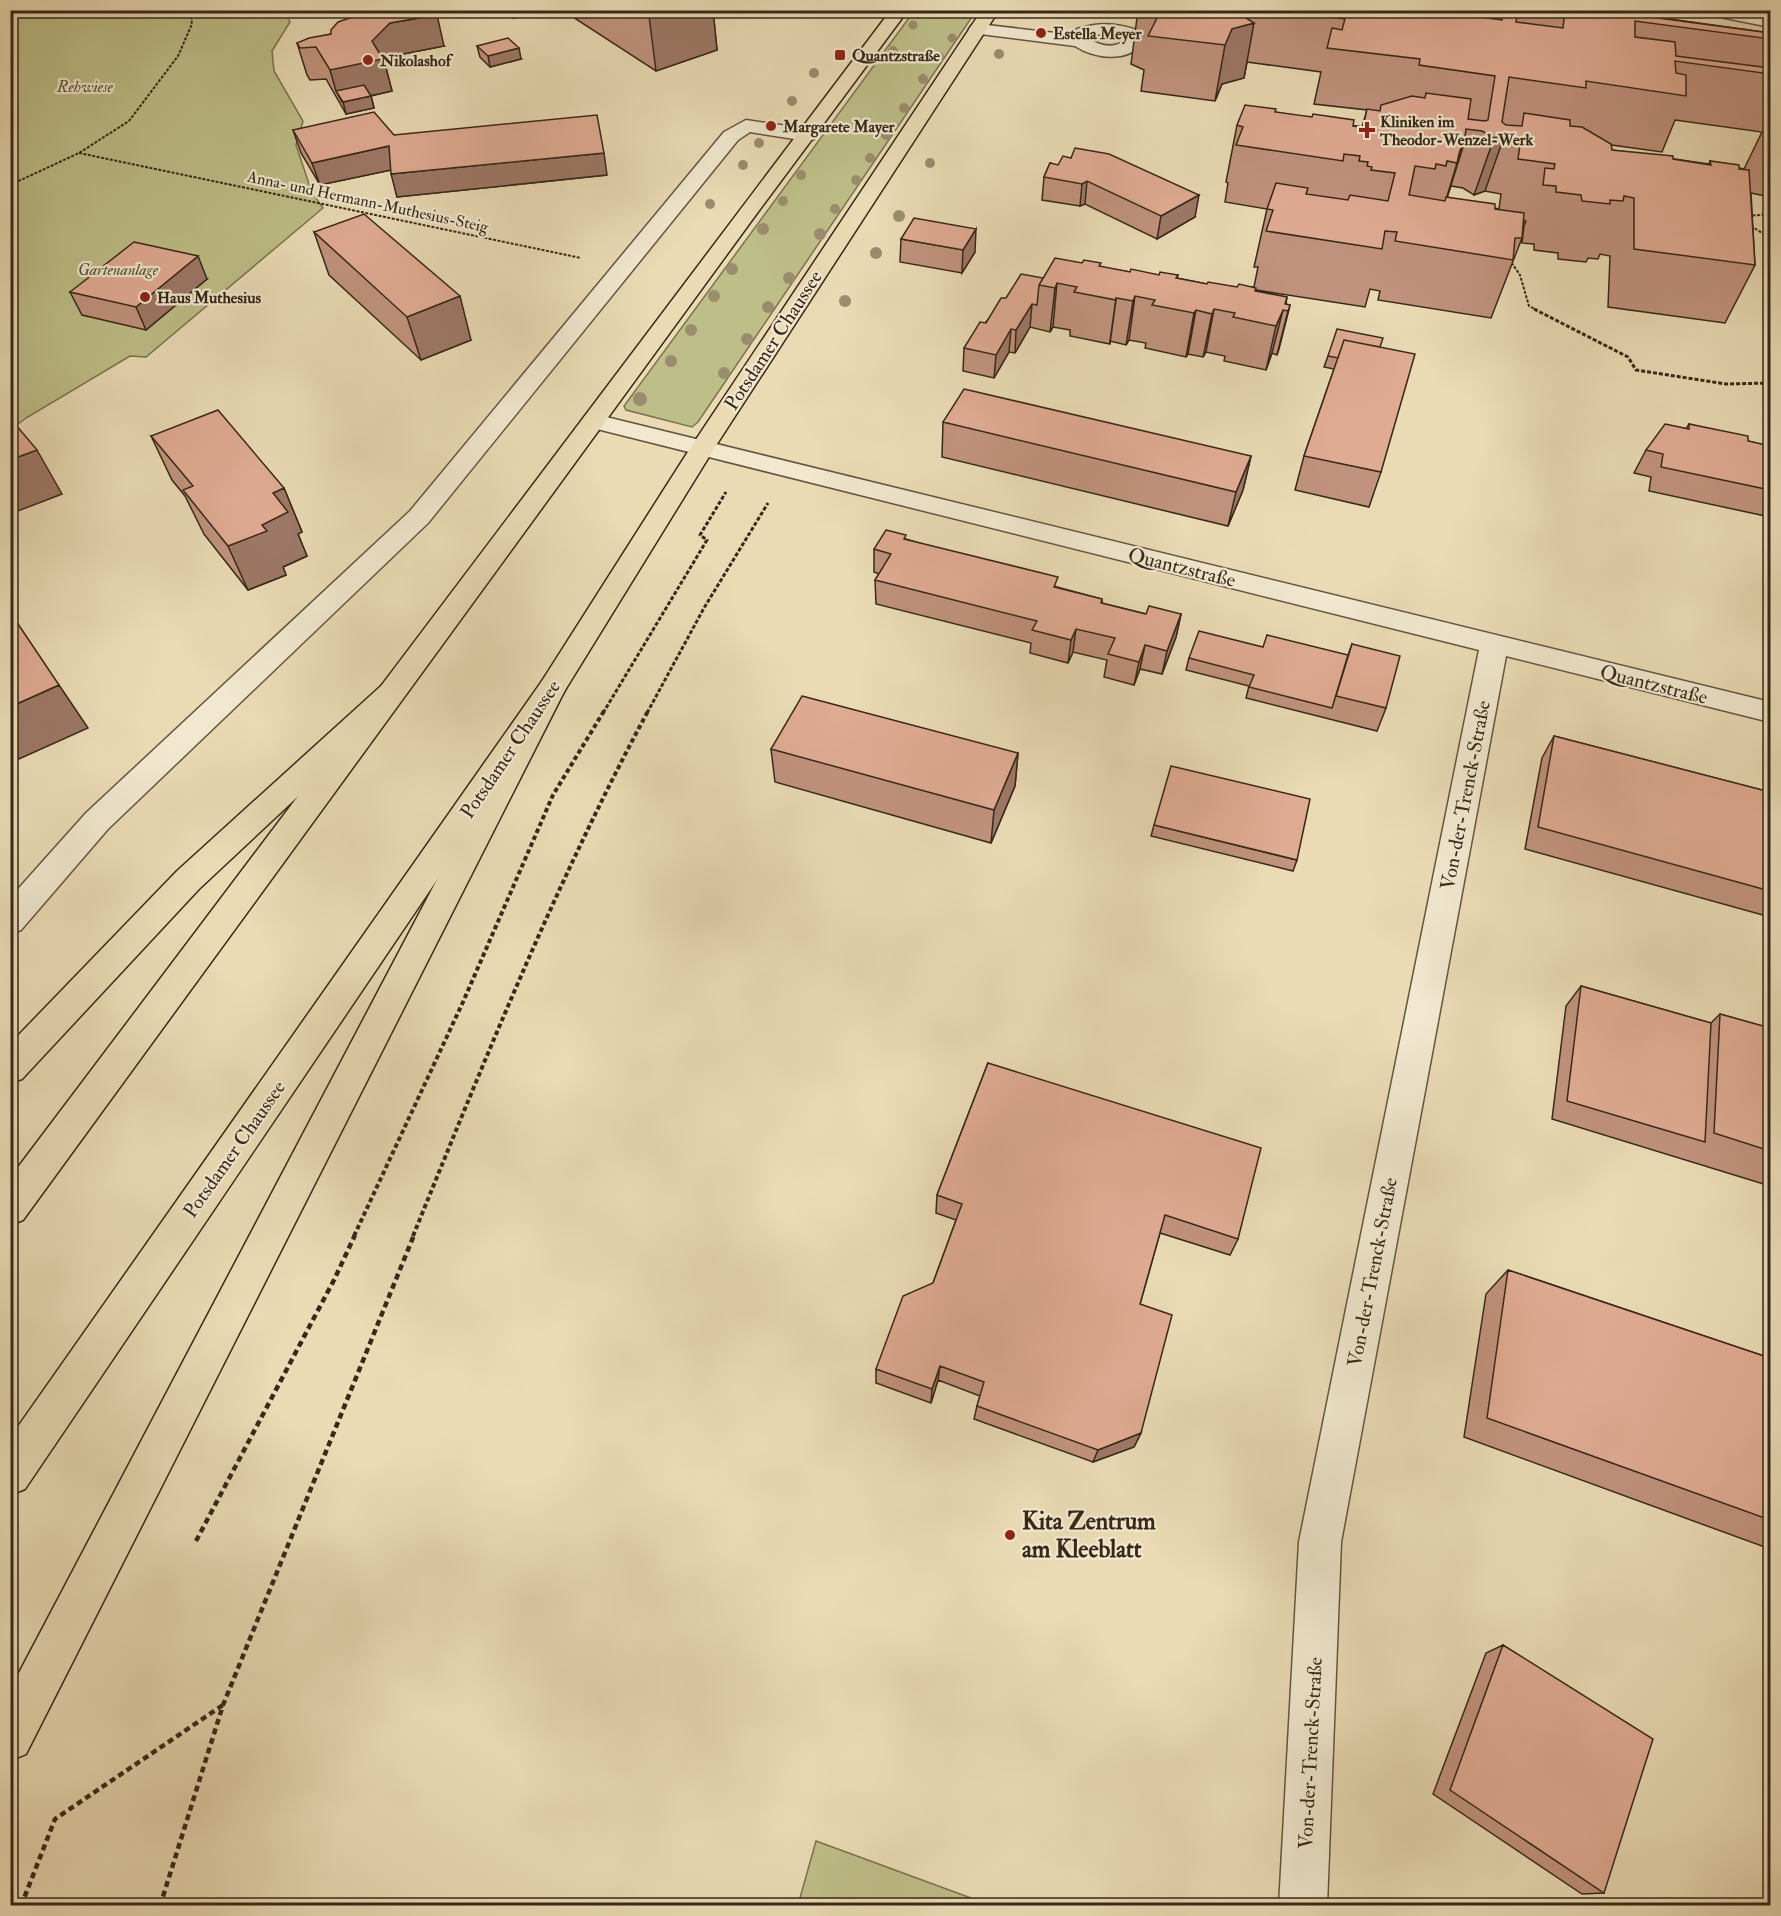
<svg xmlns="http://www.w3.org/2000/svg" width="1781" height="1916" font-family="'IM FELL Double Pica',serif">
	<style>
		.green { fill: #bebe88; stroke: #7a7350; stroke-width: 1.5 }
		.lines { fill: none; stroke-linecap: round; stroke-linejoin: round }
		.minor-casing { stroke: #645540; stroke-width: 3 }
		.major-casing { stroke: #372819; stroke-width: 3 }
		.highway-casing { stroke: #372819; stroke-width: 3 }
		.path-far3 { stroke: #372819; stroke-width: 2; stroke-dasharray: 3 1.5; stroke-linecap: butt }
		.path-far2 { stroke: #372819; stroke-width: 3; stroke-dasharray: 4 2; stroke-linecap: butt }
		.path-far1 { stroke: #372819; stroke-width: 4; stroke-dasharray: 4.5 3; stroke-linecap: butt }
		.path { stroke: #372819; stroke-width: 4.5; stroke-dasharray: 6 4; stroke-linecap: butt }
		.minor { fill: #f1e8cf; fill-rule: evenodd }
		.major { fill: #eadbb5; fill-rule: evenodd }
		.highway { fill: #eadbb5; fill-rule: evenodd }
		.tree { fill: #9a8d6f }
		.wall { fill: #c1937e; stroke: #372819; stroke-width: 1.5; fill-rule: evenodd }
		.shaded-wall { fill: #9d7867; stroke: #372819; stroke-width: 1.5 }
		.building { fill: #e0ab93; stroke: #372819; stroke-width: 1.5 }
		.poi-dot { fill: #8f2418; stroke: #f1e8cf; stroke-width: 2 }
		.labels { text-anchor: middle; stroke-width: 4.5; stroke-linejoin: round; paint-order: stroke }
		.far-poi-label { font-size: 16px; font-weight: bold; fill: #372819; stroke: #f1e8cf; text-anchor: start }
		.far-park-label { font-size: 16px; font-style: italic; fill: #594e35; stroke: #f1e8cf }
		.far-street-label { font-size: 16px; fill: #372819; stroke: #f1e8cf }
		.street-label { font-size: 20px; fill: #372819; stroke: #f1e8cf }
		.near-poi-label { font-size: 24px; font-weight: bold; fill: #372819; stroke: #f1e8cf; text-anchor: start }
	</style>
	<rect width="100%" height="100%" fill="#eadbb5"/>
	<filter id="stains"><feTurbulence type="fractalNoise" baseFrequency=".00333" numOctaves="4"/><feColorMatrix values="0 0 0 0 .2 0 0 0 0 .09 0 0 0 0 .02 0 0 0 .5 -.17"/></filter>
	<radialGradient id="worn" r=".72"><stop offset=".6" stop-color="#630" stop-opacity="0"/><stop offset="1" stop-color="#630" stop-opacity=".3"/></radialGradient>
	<path class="green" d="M10,11H284L290,22L272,51L274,71L303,121L296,145L312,193L323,208L146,357L130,356L26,418L10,430Z
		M914,11H976L698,422L692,427L626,410L624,406Z
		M816,1841L990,1905H798Z"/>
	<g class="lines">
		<g class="minor-casing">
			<path id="minor" d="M1702,10H1739L1770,17V27L1710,15Z
				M978,24L1073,35L1077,29C1098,22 1116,23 1137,30L1144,42C1128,63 1095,59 1075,46L972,33L969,29L972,25ZM1101,34L1124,37L1125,41C1113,48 1102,47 1090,39L1091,36Z
				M746,120L807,129L814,131L817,135L814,139L807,141L750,132L738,140L428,523L108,829L21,930L10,934V898L86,813L410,511L724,132Z
				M594,414L1770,702V722L1506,656L1341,1542L1327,1906H1279L1299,1542L1479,650L585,426L582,421L585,416Z"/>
		</g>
		<g class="major-casing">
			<path id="major" d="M891,10H908L752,220L23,1220L10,1225V1178Z
				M982,10H999L715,447L562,695L25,1489L10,1495V1438L542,681L691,447Z"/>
		</g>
		<g class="highway-casing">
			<path id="highway" d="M552,678L562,681L566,688L26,1754L10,1761V1690L538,688L542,681Z
				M391,683L401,686L405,693L401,700L199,889L22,1079L10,1083V1044L177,871L381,686Z"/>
		</g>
		<path class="path-far3" d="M79,153L581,258
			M10,185L79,153L129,121L178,56L192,24L190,10
			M1748,216L1770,214
			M1751,226L1770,238
			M1509,259L1520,275L1529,306L1537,310"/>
		<path class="path-far2" d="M1534,309L1628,357L1636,370L1726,384L1770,383
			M603,713L707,540L700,535L726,492
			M647,713L704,608L768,503"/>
		<path class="path-far1" d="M354,1236L463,1002L553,795L604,711
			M413,1236C485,1059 557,880 648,711"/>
		<path class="path" d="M196,1541L334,1280L355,1235
			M21,1906L55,1819L223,1705
			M160,1906L223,1705L414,1235"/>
		<use href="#minor" class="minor"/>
		<use href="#major" class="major"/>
		<use href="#highway" class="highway"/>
	</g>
	<g class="tree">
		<circle cx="913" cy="25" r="4.5"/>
		<circle cx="952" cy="38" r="4.5"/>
		<circle cx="893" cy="51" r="5"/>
		<circle cx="999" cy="54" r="5"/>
		<circle cx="939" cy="57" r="5"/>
		<circle cx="814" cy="73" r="5"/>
		<circle cx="923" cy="79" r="5"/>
		<circle cx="792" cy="101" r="5"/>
		<circle cx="904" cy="108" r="5"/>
		<circle cx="835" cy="130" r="5"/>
		<circle cx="886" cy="135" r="5"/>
		<circle cx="759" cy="143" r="5"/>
		<circle cx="870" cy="158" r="5"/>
		<circle cx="930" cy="163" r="5"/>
		<circle cx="743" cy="165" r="5"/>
		<circle cx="801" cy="175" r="5"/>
		<circle cx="856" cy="180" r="5"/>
		<circle cx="783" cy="201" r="5"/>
		<circle cx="710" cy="204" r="5"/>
		<circle cx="835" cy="209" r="5"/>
		<circle cx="899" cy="216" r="6"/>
		<circle cx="763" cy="229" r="6"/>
		<circle cx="820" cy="234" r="6"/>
		<circle cx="876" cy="253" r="6"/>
		<circle cx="732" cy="269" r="6"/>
		<circle cx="789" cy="278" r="6"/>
		<circle cx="714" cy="296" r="6"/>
		<circle cx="845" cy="301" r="6"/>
		<circle cx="768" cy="307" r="6"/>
		<circle cx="691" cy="330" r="6"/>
		<circle cx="747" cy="339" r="6"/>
		<circle cx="671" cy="361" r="6"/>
		<circle cx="724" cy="373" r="6"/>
		<circle cx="640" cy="399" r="7"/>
	</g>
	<path class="wall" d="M350,10L444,46L398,55L386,68L392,91L371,96L374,108L346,114L326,79L310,80L307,75L297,43L331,34L352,18Z
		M508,10H553L513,18Z
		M562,10H713L717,50L656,71Z
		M1138,10H1329L1347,13L1348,10H1673L1670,19L1770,33V197L1751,193L1755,265L1725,323L1608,307L1610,256L1600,254L1598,259L1588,258L1586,262L1558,259V253L1534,250V244L1522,243L1524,226L1526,221L1524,220L1522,238L1491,318L1378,300L1380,291L1370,289L1365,307L1256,290V291L1287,297L1286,304L1290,305L1277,355L1272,353L1266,370L1224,361L1225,356L1206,352L1203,357L1188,354L1186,357L1145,348L1146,343L1129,340L1126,345L1110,341V344L1070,336V330L1053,327L1050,332L1030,327L1015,353L1009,352L994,378L963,371L964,348L1006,298L1043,278L1101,267L1130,272L1159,275H1178L1177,278L1207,284L1237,287H1254L1258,267H1254L1267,209L1225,202L1228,183L1226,182L1237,125L1275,112L1362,127L1367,110L1314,104L1321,72L1247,62L1244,78L1222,84L1215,101L1141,91L1144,70L1131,64ZM1675,120L1762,132L1744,169L1710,161L1709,164L1612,150L1611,145L1662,152ZM1451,186L1463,188L1474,195L1485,191L1501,194L1499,209L1447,197Z
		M477,46L521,59L490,67L480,57Z
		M293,130L394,135L607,175L397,197L391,170L320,185L301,153Z
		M1050,163L1195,217L1157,239L1085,204L1080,206L1042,200L1044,177Z
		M314,232L471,340L421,360L329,275Z
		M901,239L975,252L962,273L900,262Z
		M207,279L146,330L82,315L70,292Z
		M1380,347L1381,472L1369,507L1295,490L1304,456L1334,369L1324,367L1328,356Z
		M943,422L1251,456L1243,490L1228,526L942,457Z
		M1689,424L1748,441L1770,446V517L1649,491L1651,477L1634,473L1646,450L1686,429Z
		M151,436L284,488L302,532L298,534L307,556L283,567L286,575L248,590L204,534L185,496L172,480Z
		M906,539L1057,587L1102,599V603L1146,614H1181L1176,637L1162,674L1140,669L1134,685L1104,677L1107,660L1073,652L1068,663L1030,653L1031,643L876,604L875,580L879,574L874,572V549Z
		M1352,644L1386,708L1377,731L1246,698L1249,686L1186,670L1189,658L1263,647L1348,655Z
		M1554,736L1770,792V917L1525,849L1542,758Z
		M771,749L1018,753L1015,786L991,843L775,782Z
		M1154,825L1297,860L1293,871L1151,836Z
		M1581,986L1711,1023L1720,1014L1770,1028V1186L1552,1119L1566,1006Z
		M988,1063L1238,1239L1230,1255L1160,1233L1140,1304L1141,1433L1134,1447L1093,1462L974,1419L977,1406L980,1396L938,1380L931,1403L876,1383V1369L933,1283L956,1220L936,1213L937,1195Z
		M1508,1270L1770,1358V1549L1464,1437L1486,1294Z
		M1503,1645L1604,1893L1582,1894L1433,1794L1486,1653Z"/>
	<path class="shaded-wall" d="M512,10H553L513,18Z
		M667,10H713L717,50L656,71L649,16Z
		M1239,10H1241L1238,27L1254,23L1244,78L1222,84L1215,101L1225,45Z
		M437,15L444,46L398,55L386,68L392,91L342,102L336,91L330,70L390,23Z
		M519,48L521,59L490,67L488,56Z
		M371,96L374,108L346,114L343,102Z
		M1505,134L1485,191L1474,195L1494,138Z
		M1464,144L1446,201L1445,203L1457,163L1460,150Z
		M389,146L396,169L320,185L312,163Z
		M604,153L607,175L397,197L391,174Z
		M1087,181L1085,204L1080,206L1082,184Z
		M1199,195L1195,217L1157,239L1161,216Z
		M976,229L975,252L962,273L963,250Z
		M198,256L207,279L146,330L136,307Z
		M1057,283L1053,327L1050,332L1055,288Z
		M460,296L471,340L421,360L407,317Z
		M1135,296L1129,340L1126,345L1133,301Z
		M1116,298L1110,341V344L1116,300Z
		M1032,304L1030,327L1015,353L1016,330Z
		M1290,305L1279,349L1277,355L1288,311Z
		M1214,309L1206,352L1203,357L1212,314Z
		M1196,310L1188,354L1186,357L1194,313Z
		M1283,310L1272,353L1266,370L1276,326Z
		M1011,329L1009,352L994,378L996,355Z
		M37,450L62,494L10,514V460Z
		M1251,456L1243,490L1228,526L1236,492Z
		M284,488L302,532L298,534L307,556L283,567L286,575L248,590L228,546L262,525L273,493Z
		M1181,614L1176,637L1162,674L1167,651Z
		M1076,629L1073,652L1068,663L1071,640Z
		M1145,645L1140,669L1134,685L1139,662Z
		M59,685L88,728L10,763V707Z
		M1018,753L1015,786L991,843L994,810Z
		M940,1366L938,1380L931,1403L932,1389Z
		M1141,1433L1134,1447L1093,1462L1098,1450Z"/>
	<path class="building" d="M350,10H434L437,15L390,23L372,41L383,59L330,70L316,47L300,48L297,43L309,38L331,34V30L338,22L356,16Z
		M593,10H600L601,16Z
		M640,10H667L649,16Z
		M1141,10H1239L1238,13L1254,23L1232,29L1225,45L1148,36L1157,18Z
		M1280,10H1329L1347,13L1348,10H1458L1457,14L1502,20L1504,10H1518L1516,22L1563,28L1565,10H1636V15L1770,33V39L1635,21V37L1675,42L1676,56L1770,68V74L1675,61L1676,73L1686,75V96L1586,81V88L1509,77L1502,122L1506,125L1522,126L1524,113L1570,120V126L1582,127L1611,144L1612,150L1673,156V159L1711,165L1710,161L1739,165V169L1749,170L1755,265L1634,249V198L1624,196L1623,201L1610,200V204L1582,201L1581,195L1556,192V186L1543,185L1545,168L1554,169L1555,164L1518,159L1521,137L1505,134L1494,138L1482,131L1466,129L1464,144L1460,150L1457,163L1447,161L1446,166L1436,164L1435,169L1415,166L1409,195L1445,201L1446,197L1495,204V209L1524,213L1522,238H1515L1513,260L1395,241L1397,232L1385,231L1382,249L1266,231L1273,210L1267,209L1276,183L1308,188L1306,194L1348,200L1350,195L1388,201L1395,173L1371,170L1372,167L1367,166L1368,162L1359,161L1360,156L1344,154L1343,161L1236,145L1243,127L1237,125L1245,105L1276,109L1275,112L1312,117L1313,114L1354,120L1353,126L1363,127L1367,109L1380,111L1381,105L1412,96L1425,98L1426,93L1471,99L1468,119L1485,121L1488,120L1495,76L1419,65L1420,59L1327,48L1332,28L1342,30L1345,19Z
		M508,38L519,48L488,56L477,46Z
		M364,85L371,96L343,102L336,91Z
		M374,112L394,135L597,115L604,153L391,174L389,146L312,163L293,130Z
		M1766,123L1770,124V134L1763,132Z
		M1075,148L1109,154L1199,195L1161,216L1087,181L1082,184L1044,177L1050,163L1058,165L1063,156L1071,158Z
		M364,214L460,296L407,317L314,232Z
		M914,218L976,229L963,250L901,239Z
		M134,242L198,256L136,307L70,292Z
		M1055,258L1082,263L1084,260L1101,263L1099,266L1130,272L1131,269L1159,275L1160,272L1178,275L1176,278L1207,284L1208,282L1237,287L1239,284L1256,288L1255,291L1287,297L1285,304L1290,305L1288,311L1283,310L1276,326L1233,317L1235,313L1214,309L1212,314L1196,310L1194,313L1152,305L1155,300L1135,296L1133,301L1116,298V300L1074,292L1077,287L1057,283L1055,288L1039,285Z
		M1021,274L1043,278L1039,285L1037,305L1032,304L1016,330L1011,329L996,355L964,348L980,322L986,323L1001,298H1006Z
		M1337,329L1383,338L1380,347L1344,340L1338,358L1328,356Z
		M1344,340L1415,354L1381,472L1304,456Z
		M964,389L1251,456L1236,492L943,422Z
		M218,410L284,488L273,493L288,512L262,525L267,531L228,546L183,490L193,486L151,436Z
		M10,418L37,450L10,460Z
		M1665,424L1689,429V424L1748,436V441L1770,446V490L1661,467L1663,454L1646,450Z
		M886,530L906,535L904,539L1058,577L1054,587L1102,599L1101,603L1146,614L1149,606L1181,614L1167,651L1145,645L1139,662L1108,654L1115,638L1076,629L1071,640L1032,630L1037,621L875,580L891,554L874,549Z
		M10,612L59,685L10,707Z
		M1199,631L1263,647L1267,635L1348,655L1332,708L1249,687L1254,675L1189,658Z
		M1352,644L1400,656L1386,708L1336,696Z
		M802,696L1018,753L994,810L771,749Z
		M1554,736L1770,792V891L1538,827Z
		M1171,766L1310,799L1297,860L1154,825Z
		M1581,986L1711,1023L1705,1142L1567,1101Z
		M1720,1014L1770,1028V1151L1714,1133Z
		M988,1063L1261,1148L1238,1239L1165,1215L1140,1304L1172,1315L1141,1433L1098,1450L977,1406L984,1382L940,1366L932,1389L876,1369L903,1296L933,1283L962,1204L937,1195Z
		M1508,1270L1770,1358V1520L1487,1418Z
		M1503,1645L1653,1739L1604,1893L1450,1790Z"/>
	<g class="poi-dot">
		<circle cx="1041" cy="33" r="6"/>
		<rect x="834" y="49" width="12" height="12" rx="3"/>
		<circle cx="368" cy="60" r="6"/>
		<circle cx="771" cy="126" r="6"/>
		<path d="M1364 121h6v6h6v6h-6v6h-6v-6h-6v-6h6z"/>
		<circle cx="145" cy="297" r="6"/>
		<circle cx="1010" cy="1535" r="6"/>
	</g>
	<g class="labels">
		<g class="far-poi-label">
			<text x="1053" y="39">Estella Meyer</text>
			<text x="852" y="61">Quantzstraße</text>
			<text x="380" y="66">Nikolashof</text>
			<text x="1380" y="127">Kliniken im<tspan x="1380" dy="18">Theodor-Wenzel-Werk</tspan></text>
			<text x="783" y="132">Margarete Mayer</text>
			<text x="157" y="303">Haus Muthesius</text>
		</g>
		<g class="far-park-label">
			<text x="85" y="92">Rehwiese</text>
			<text x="118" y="275">Gartenanlage</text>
		</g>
		<g class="far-street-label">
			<text transform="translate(368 201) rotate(12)" y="6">Anna- und Hermann-Muthesius-Steig</text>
		</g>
		<g class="street-label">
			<text transform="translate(773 340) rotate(-57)" y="7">Potsdamer Chaussee</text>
			<text transform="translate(1182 567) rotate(14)" y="7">Quantzstraße</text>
			<text transform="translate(1654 684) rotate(14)" y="7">Quantzstraße</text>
			<text transform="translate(510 749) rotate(-56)" y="7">Potsdamer Chaussee</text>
			<text transform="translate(1465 795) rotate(-79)" y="7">Von-der-Trenck-Straße</text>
			<text transform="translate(234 1149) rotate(-55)" y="7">Potsdamer Chaussee</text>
			<text transform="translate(1372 1272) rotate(-79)" y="7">Von-der-Trenck-Straße</text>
			<text transform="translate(1310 1753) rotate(-87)" y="7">Von-der-Trenck-Straße</text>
		</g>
		<g class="near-poi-label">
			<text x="1022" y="1529">Kita Zentrum<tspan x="1022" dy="28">am Kleeblatt</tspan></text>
		</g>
	</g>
	<rect width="1781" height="1916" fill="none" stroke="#eadbb5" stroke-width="36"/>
	<rect x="12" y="12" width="1757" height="1892" fill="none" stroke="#372819" stroke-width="3"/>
	<rect x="18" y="18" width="1745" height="1880" fill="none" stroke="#372819" stroke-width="1.5"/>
	<rect width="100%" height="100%" filter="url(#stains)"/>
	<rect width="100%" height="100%" fill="url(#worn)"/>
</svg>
